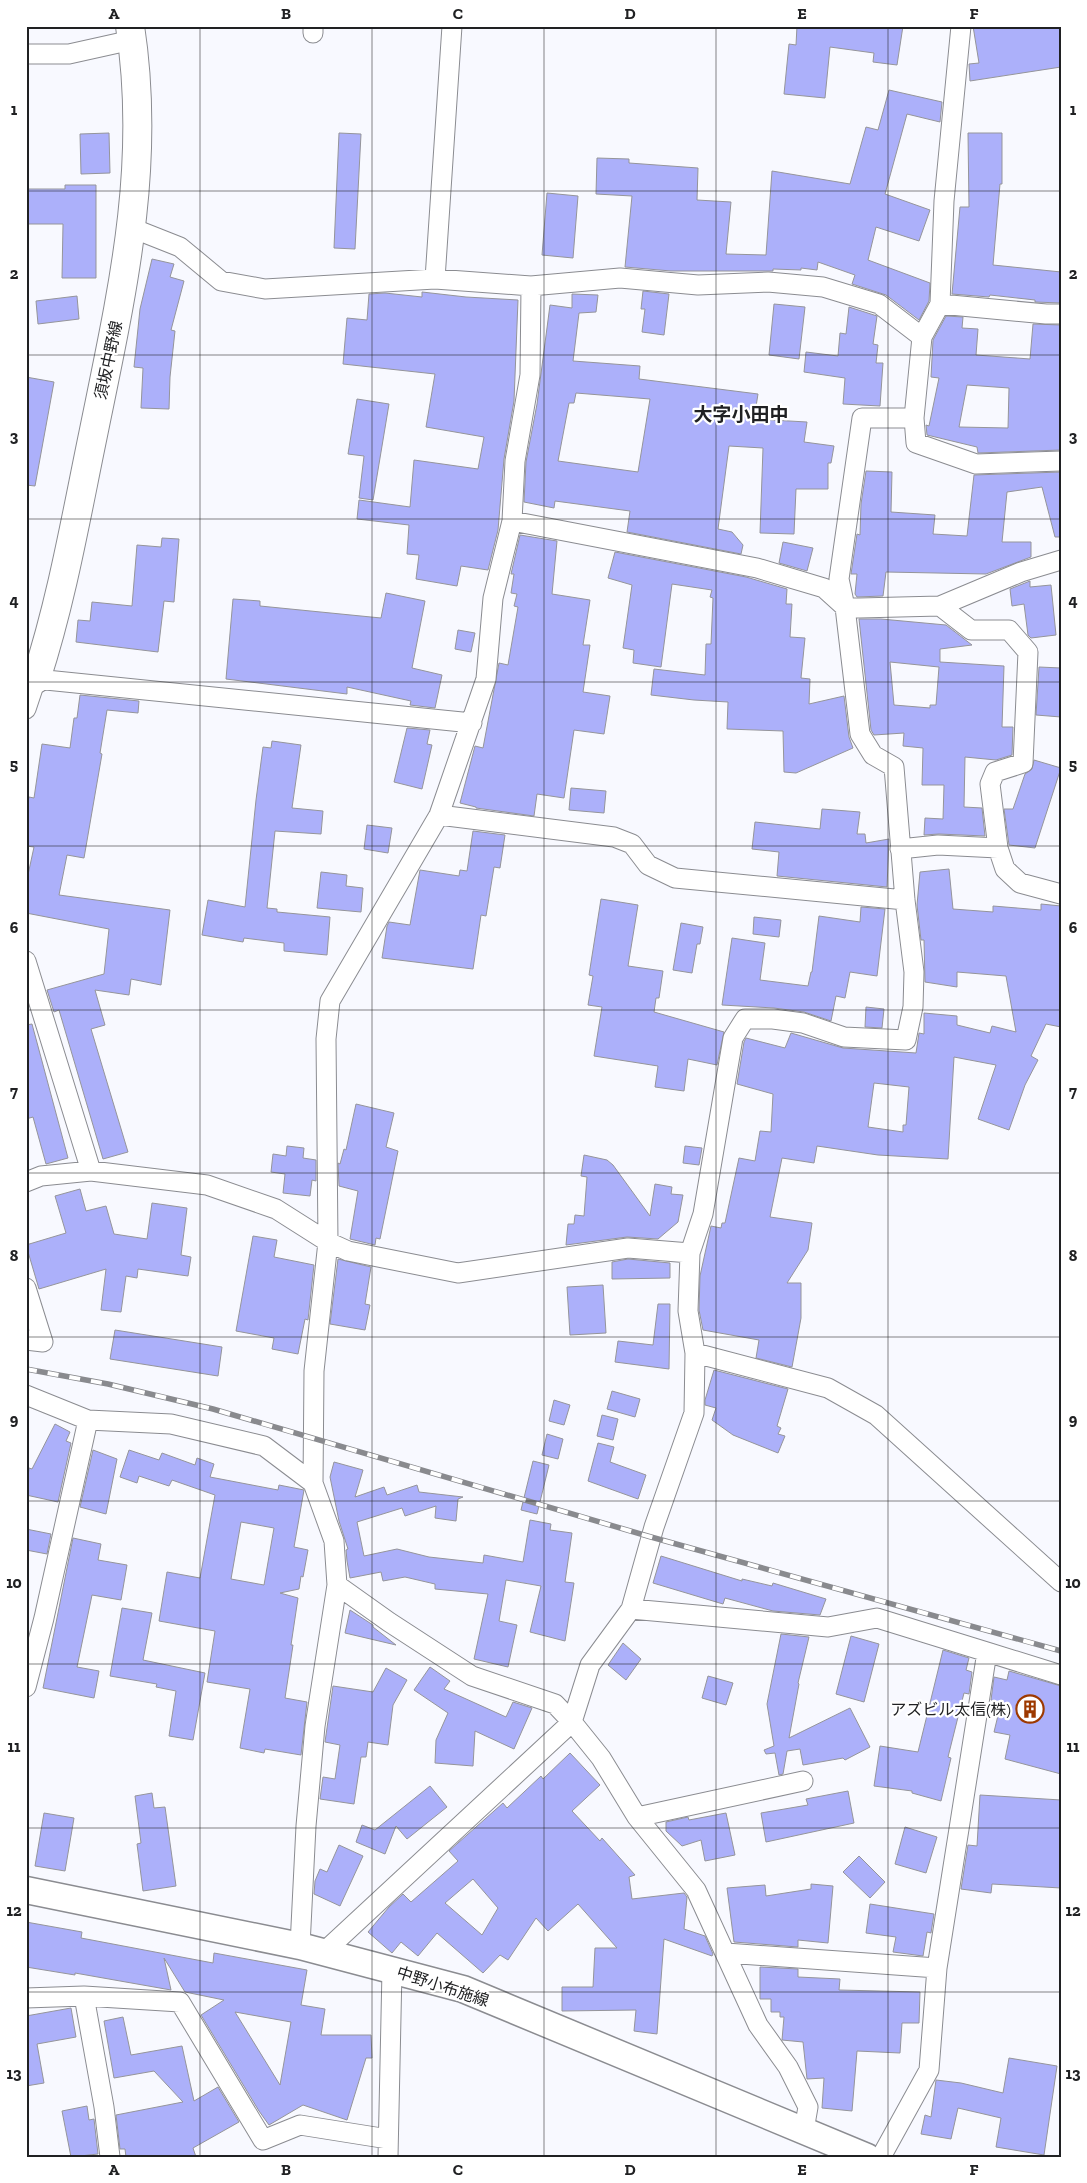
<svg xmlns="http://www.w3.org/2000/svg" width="1087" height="2183" font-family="'Zilla Slab','Noto Sans JP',serif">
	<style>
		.building { fill: #acb0fa; stroke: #95959a; fill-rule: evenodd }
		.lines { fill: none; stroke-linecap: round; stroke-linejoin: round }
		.minor-casing { stroke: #8b8c91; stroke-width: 21 }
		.secondary-casing { stroke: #8b8c91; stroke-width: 29 }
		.primary-casing { stroke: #8b8c91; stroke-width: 30 }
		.minor { stroke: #fff; stroke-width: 19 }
		.secondary { stroke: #fff; stroke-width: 26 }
		.primary { stroke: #fff; stroke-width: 28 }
		.rail-casing { stroke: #898a8e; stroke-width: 5.5 }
		.rail { stroke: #fff; stroke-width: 4; stroke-dasharray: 11; stroke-linecap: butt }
		.grid { fill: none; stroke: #202123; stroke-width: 1; stroke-opacity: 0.55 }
		.labels { text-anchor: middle; stroke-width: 4.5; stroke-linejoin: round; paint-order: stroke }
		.street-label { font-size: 16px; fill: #202123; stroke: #fff }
		.poi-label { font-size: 16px; fill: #202123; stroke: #fff; text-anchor: end }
		.quarter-label { font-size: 19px; font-weight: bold; fill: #202123; stroke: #fff }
		.neatline { fill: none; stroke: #202123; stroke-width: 2 }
		.grid-label { font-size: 16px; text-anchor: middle; font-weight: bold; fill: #202123 }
	</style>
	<rect width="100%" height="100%" fill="#f8f9ff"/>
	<path class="building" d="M797,26H903L897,65L873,62L874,53L830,47L825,98L784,94L789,44L796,45Z
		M973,26H1061V67L970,81L969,64L979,63Z
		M889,90L942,102L940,122L907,114L885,194L930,210L919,241L876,227L868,260L930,283L929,301L919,320L886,295L852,284L855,275L818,262L817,270L801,268V270L773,269V271H671L625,267L632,196L596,194L597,158L629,159V163L698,168L697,200L731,202L726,254L766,255L772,171L850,184L866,127L878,130Z
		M109,133L110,173L81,174L80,134Z
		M339,133L361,134L355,249L334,248Z
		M968,133H1002V184H1000L993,265L1061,272V303L1035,302V300L990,295L989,297L952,294L960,207H969Z
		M65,185H96V278H62L63,224H26V189H65Z
		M547,193L578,196L573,258L542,255Z
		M152,259L174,264L170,277L184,281L171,330L175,331L170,377L169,409L141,408L143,368L134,367L140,309Z
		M643,291L669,294L664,335L642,332L645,309H641Z
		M422,292L466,297L518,300L514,401L504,459L498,530L488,570L461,566L457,586L416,579L419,555L407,554L409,525L357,519L359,500L410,507L414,460L478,469L484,437L426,427L435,374L343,364L347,318L367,320L369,294L385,293L422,297Z
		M572,294L598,295L596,312L579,313L573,361L640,366L639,379L758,394L754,419L807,422L804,442L834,446L831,463H828V489H796L794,534L760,533L763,448L729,446L718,529L732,532L743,545L741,554L627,532L630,511L555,501L554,508L524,502L526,462L537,404L550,305L572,308ZM576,393L650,399L638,472L558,461L569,403H574Z
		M77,296L79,319L38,324L36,301Z
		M774,304L805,307L799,359L769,355Z
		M849,307L877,316L873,344L878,345L876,363H883L880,406L843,404L845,378L804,372L806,352L838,356L840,333L846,334Z
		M946,316L963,317L962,328L978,329L976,355L1030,359L1033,324L1061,325V450L978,453L977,447L927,435L926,425L929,426L939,378L931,377L933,340ZM967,385L1009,388L1008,428L959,427Z
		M26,377L54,382L35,486L26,485Z
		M357,399L389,404L373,500L359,498L364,456L348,454Z
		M866,471L892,472L891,512L935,515L933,534L967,536L974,475L1061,472V537H1055L1042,487L1007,492L1002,542H1031V557L986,574L886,572L883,596L857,597L855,594L857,574H851L857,534L860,535L861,504Z
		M520,535L557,541L552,594L590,600L583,645H590L583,692L610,696L604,734L574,730L564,798L537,794L534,816L476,808V807L460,803L475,746L483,748L499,663L508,665L518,607L514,606L517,594L511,593L514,574H511Z
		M162,538L179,539L174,602L164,601L158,652L76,642L78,620L90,621L92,602L132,606L137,545L161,547Z
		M783,542L813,548L807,571L779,563Z
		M615,552L746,577L787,589L786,604H792L790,637L805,638L801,678L810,679L809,704L844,696L849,737L853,748L796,773L784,772L783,731L727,729L728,702L694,700L651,695L654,669L705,675L706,644H711L713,598L710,597L712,590L672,584L661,667L633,663L634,650L623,648L632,585L608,578Z
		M1030,581V587L1051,585L1056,635L1031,638L1028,635L1024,604L1012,606L1010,589Z
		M386,593L425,601L412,668L442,675L435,708L410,705L411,701L347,687V694L226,679L233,599L260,601V606L381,618Z
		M859,619H881L946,625L972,645L940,649V662L1004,666L1002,727H1013L1012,755L996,760L965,757L964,807L982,808L985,836L939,834L924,835L925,818L943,819L944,785H922L923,748L903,746L904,733L874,735L871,730ZM890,662L939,667L936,705H930V708L894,705Z
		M458,630L475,633L471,652L455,649Z
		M1039,667L1061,668V717L1036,715Z
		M80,695L139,701L138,713L107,710L100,753L102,754L84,858L67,855L59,895L170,910L161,985L131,979L129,995L95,990L105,1025L91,1029L128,1152L103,1159L59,1010L54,1012L47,990L104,974L109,929L26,913V884L34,847L26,846V810L29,797L34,798L42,744L70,748L74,718H77Z
		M407,728L430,730L427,744L432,745L422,789L394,782Z
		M272,741L301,745L292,808L323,811L321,834L275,831L267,908L277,909V912L330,917L327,955L284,951V943L244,938L243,942L202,935L208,900L245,907L256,800L263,747L271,748Z
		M1034,760L1061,768L1035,848L1009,845L1004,809H1013L1025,774L1032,769Z
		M571,788L606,791L604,813L569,810Z
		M822,809L860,812L857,834H865L866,843L889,839L887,887L777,876L779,852L752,849L755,822L820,829Z
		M367,825L392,828L388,853L364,849Z
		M473,831L505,835L500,868L494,867L486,916L481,915L473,969L382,958L387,926L389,922L410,925L420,870L459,876L460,870L467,871Z
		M949,869L953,909L993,912V906L1041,910V904L1061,906V1027L1046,1024L1031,1056L1038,1060L1025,1085L1009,1130L978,1119L996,1065L954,1057L948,1159L878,1155L817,1146L814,1163L782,1158L770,1217L812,1223L808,1250L787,1283H801V1318L792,1367L756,1358L759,1340L703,1330L699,1310L700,1276L711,1226L721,1228L722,1223H725L739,1158L755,1161L760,1131L771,1132L773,1094L737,1084L744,1042L746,1038L785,1048L791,1033L843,1048L916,1053L919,1033L924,1034V1013L957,1016V1025L990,1033L992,1026L1016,1032L1006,976L957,972V987L925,982L924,940H921L917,905L920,872ZM874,1083L909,1087L906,1125H903V1132L868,1127Z
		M321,872L347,875L346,886L363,888L361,912L317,908Z
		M601,899L638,905L628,966L663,971L659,998H656L654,1012L724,1032L717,1065L688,1059L684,1091L655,1087L658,1066L594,1056L602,1007L588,1005L593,976L589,975Z
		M861,907L885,909L877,976L850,972L845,998L836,996L831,1021L804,1012L774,1008L722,1005L732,938L765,943L760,980L808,986L811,972H812L819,916L860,922Z
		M754,917L781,920L779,937L753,934Z
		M681,923L703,927L700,944H697L692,973L673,970Z
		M866,1007L884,1009L882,1028L865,1027Z
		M32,1024L68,1158L46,1164L33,1117L26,1119V1025Z
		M356,1104L394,1113L386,1147L398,1151L380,1239L376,1238L375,1245L350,1239L358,1191L339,1186L338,1163L340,1164L344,1149L346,1150Z
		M287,1146L304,1148L303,1158L316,1160V1181L312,1180L310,1196L283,1193L285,1174L271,1172L273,1154L286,1156Z
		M685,1146L702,1148L699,1165L683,1163Z
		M584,1155L607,1160L613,1165L650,1216L655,1184L672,1187L671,1194L683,1195L678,1222L658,1239L627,1237L566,1245L568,1224H574L575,1215L584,1216L587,1177L581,1176Z
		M80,1189L86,1211L106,1206L114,1234L147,1239L152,1203L187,1208L181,1255L191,1257L188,1276L138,1269L137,1278L126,1276L121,1312L101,1310L106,1269L39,1289L26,1245L66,1233L55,1196Z
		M253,1236L277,1240L274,1257L314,1265L308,1320L305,1319L298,1354L272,1349L274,1338L236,1331Z
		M338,1259L371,1267L365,1304L370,1305L365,1330L330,1324Z
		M628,1259L670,1263V1278L612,1279V1262Z
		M603,1285L606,1333L570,1335L567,1287Z
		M658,1304H670L669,1369L615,1362L618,1341L653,1345Z
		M115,1330L222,1347L218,1376L110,1359Z
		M714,1370L788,1389L777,1426L781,1428L778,1434L785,1436L778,1453L733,1435L712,1420L716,1408L705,1405V1400Z
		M612,1391L640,1399L635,1417L607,1409Z
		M554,1400L570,1405L564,1425L549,1421Z
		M602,1415L618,1419L613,1440L597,1436Z
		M55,1424L70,1432L66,1441L71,1443L58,1502L26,1495L29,1468L32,1469Z
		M547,1434L563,1439L558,1459L542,1455Z
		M598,1443L614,1447L610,1462L646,1475L638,1499L588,1481Z
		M93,1450L117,1459L106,1514L80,1507Z
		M129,1450L159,1460L162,1453L195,1465L197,1458L214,1464L210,1477L278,1490L279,1485L304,1490L294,1547L308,1550L303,1577L301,1576L299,1589L280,1593L298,1598L291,1645H293L285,1698L307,1702L301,1755L265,1749L264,1753L240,1748L250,1689L207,1682L215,1631L159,1621L167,1572L200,1578L215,1495L172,1480L169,1486L139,1476L137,1483L120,1477ZM241,1522L274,1528L264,1585L231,1579Z
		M533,1461L549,1465L537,1514L521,1510Z
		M334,1462L363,1470L355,1497L384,1487L387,1495L417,1485L419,1492L463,1497L458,1499L456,1521L435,1518L436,1506L405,1516L402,1508L357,1522L364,1556L397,1549L429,1557L483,1563L484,1555L523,1562L530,1520L551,1524L550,1530L572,1533L565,1582L574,1583L565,1641L530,1632L541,1586L506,1580L499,1621L517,1625L508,1667L474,1659L488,1594L435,1589V1584L405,1577L383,1581L381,1572L350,1578L347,1561L346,1550L348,1549L339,1521L330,1477Z
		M26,1529L51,1534L47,1554L26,1550Z
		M73,1538L101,1544L98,1560L127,1565L121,1600L92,1595L77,1667L99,1671L94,1698L43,1688Z
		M661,1556L742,1581V1579L772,1586L773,1583L826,1599L820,1615L773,1611L725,1598L723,1604L653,1583Z
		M122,1608L152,1613L143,1660L205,1673L193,1740L169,1736L176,1691L156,1687L157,1684L110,1676Z
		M350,1610L373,1625V1627L396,1645L345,1633Z
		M781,1634L809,1637L798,1683L799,1684L789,1738L850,1708L870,1747L845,1760L843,1758L803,1765L800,1749L787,1751L783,1774L779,1775L775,1753L766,1754L764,1750L774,1746L767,1704Z
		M851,1636L879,1644L864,1702L836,1694Z
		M623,1643L641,1659L626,1680L608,1665Z
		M943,1650L969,1658L966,1670L972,1672L969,1694L964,1693L948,1757L951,1758L941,1801L912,1793V1791L874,1786L880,1746L918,1752Z
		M430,1667L450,1681L444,1689L506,1717L513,1702L532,1708L514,1749L475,1731L473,1766L435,1763L436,1740L448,1713L414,1690Z
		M386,1668L407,1680L393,1705L388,1745L368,1742L366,1757H361L354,1804L320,1799L323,1777L335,1779L340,1745L325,1742L333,1686L373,1692Z
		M1009,1671L1061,1686V1774L1005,1759L1010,1735L994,1732L1001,1703L991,1700L994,1677L1007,1680Z
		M708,1676L733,1683L726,1705L702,1698Z
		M570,1753L600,1785L572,1811L600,1841L602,1838L635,1875L629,1877L632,1899L684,1893L687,1897L684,1929L705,1936L713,1954L712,1956L664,1939L657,2034L634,2031L636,2010L562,2011V1987H593L595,1948H617L578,1904L548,1931L536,1918L508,1960L500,1955L483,1973L437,1933L418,1956L401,1942L392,1953L368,1932L389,1907L403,1894L411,1902L458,1861L449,1851L503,1803L507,1808L541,1776L543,1779ZM473,1879L498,1908L482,1935L445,1903Z
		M430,1786L447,1807L407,1839L396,1826L385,1854L356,1842L362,1825L375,1830Z
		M848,1791L854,1823L766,1842L761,1813L808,1805L806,1799Z
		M152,1793L154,1808L165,1807L176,1886L143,1891L137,1844L141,1843L135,1796Z
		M980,1795L1061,1800V1888L992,1884L991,1893L961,1889L968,1845L977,1846Z
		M44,1813L74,1818L65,1871L35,1866Z
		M726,1813L735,1855L705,1861L701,1840L682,1846L666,1831V1822L688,1817L689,1820Z
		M905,1827L937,1837L926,1873L895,1864Z
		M339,1845L363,1856L340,1906L314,1894L315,1881L320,1869L327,1872Z
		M859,1856L885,1882L870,1898L843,1872Z
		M811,1884L833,1886L828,1943L798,1940V1947L734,1942L727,1888L765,1885L766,1896L811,1889Z
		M870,1904L934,1914L931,1933L927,1932L923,1956L893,1952L896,1937L866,1933Z
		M26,1922L82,1932L81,1938L213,1963L214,1953L307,1970L301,2005L325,2009L321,2035H371L372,2058H366L347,2120L303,2105L269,2125L259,2111L201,2015L224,2000L185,1992L164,1958L171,1990L75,1973V1975L26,1967ZM235,2012L291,2022L280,2085Z
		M760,1967L798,1969V1977L840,1979L839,1990L920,1992L919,2023H902L900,2053L857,2051L852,2111L822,2108L824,2078L807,2079L803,2042L782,2040L784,2017H780V2012H771V1999H760Z
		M71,2008L76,2037L37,2044L44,2083L26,2086V2016Z
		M123,2017L131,2055L182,2046L194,2101L218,2087L239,2122L193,2148L196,2157H126L125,2149H120L116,2115L183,2102L154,2071L114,2078L104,2021Z
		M1009,2058L1057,2066L1044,2155L996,2147L1001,2118L958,2108L951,2139L921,2134L925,2115L931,2117L936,2080L961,2083L1003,2093Z
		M87,2106L89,2120L94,2119L98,2154L71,2157L62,2111Z"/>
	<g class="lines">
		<g class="minor-casing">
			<path id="minor" d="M313,26V33
				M961,26L944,201L940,304L1046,314H1061
				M26,54H69L132,40
				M132,228L180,247L221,281L265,289L435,279L531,286L620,278L698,285L768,282L823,287L879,304L922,337
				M435,279L452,26
				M940,304L922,337L914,418L916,443L976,464L1061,461
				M512,521L757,568L824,588L845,607L859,608L940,606L1021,572L1061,560
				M940,606L971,630H1009L1028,652L1023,763L995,772L990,784L998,848L1005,869L1020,883L1061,894
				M26,709L36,679L472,723
				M439,815L614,837L632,844L648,865L675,878L905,900
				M900,849L938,845L998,848
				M26,961L91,1171
				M26,1182L41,1176L91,1171L207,1185L276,1209L328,1242L348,1251L458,1273L628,1248L690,1253
				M26,1288L43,1342L26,1340
				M695,1353L828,1388L876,1415L1061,1582
				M26,1395L88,1420L171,1424L264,1446L313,1483
				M337,1585L389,1622L472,1676L555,1704L572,1722L601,1758L637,1817L696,1890L758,2025L788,2067L808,2107L804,2130
				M631,1609L828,1627L877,1618L987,1652L937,1968L929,2070L881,2157
				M987,1652L1061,1675
				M26,1687L44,1618L88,1420
				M637,1817L803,1781
				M300,1946L306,1826L315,1726L337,1585L334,1541L313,1483L314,1371L328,1242L326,1039L330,1001L439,815L486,679L493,598L512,521L515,461L530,375L531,286
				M323,1953L572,1722L590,1665L631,1609L654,1527L694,1413L695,1353L688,1311L690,1253L703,1214L733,1038L745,1019H773L803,1023L844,1037L906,1040L913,1007L914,972L905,900L894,767L873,755L860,734L845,607L839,579L862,418H914
				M726,1953L937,1968
				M84,1996L104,2107L110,2157
				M26,1998L84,1996L180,2002L263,2140L300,2125L388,2139
				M388,2157L392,1970"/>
		</g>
		<g class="secondary-casing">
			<path id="secondary" d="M26,1890L300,1946L463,1989L867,2157"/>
		</g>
		<g class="primary-casing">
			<path id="primary" d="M26,677L36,679C62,599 76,517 93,435C121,297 152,168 130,26"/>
		</g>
		<use href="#minor" class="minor"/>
		<use href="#secondary" class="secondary"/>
		<use href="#primary" class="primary"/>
		<g class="rail-casing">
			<path id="rail" d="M26,1369L108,1384L213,1409L651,1537L1061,1651"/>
		</g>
		<use href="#rail" class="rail"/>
	</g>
	<path class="grid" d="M200,26V2157M372,26V2157M544,26V2157M716,26V2157M888,26V2157M26,191H1061M26,355H1061M26,519H1061M26,682H1061M26,846H1061M26,1010H1061M26,1173H1061M26,1337H1061M26,1501H1061M26,1664H1061M26,1828H1061M26,1992H1061"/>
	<defs>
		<g id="building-ring" transform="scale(1.4375)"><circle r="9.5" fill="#fff" stroke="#9d3900" stroke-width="1.5"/><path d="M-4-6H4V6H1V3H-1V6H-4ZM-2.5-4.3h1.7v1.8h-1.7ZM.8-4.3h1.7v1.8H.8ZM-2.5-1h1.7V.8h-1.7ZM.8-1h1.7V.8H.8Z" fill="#9d3900"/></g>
	</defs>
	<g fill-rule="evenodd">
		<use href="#building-ring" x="1030" y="1709"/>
	</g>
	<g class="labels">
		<g class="street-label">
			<text transform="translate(108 360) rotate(-78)" y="6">須坂中野線</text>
			<text transform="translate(443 1986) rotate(18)" y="6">中野小布施線</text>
		</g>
		<g class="poi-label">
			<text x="1011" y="1715">アズビル太信(株)</text>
		</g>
		<g class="quarter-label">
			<text x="741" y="421">大字小田中</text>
		</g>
	</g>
	<rect width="1087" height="2183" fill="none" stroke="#ffffff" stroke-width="55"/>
	<rect x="28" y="28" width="1032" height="2128" class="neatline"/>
	<g class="grid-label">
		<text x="114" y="19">A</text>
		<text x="286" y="19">B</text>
		<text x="458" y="19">C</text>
		<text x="630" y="19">D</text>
		<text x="802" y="19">E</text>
		<text x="974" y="19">F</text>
		<text x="14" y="115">1</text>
		<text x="1073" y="115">1</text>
		<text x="14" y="279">2</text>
		<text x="1073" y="279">2</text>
		<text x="14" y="442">3</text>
		<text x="1073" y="442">3</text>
		<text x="14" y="606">4</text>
		<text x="1073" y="606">4</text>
		<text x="14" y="770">5</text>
		<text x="1073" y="770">5</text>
		<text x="14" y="933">6</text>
		<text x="1073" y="933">6</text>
		<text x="14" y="1097">7</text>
		<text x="1073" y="1097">7</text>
		<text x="14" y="1261">8</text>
		<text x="1073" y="1261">8</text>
		<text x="14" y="1425">9</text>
		<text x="1073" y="1425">9</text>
		<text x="14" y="1588">10</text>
		<text x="1073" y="1588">10</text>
		<text x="14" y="1752">11</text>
		<text x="1073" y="1752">11</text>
		<text x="14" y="1916">12</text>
		<text x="1073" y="1916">12</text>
		<text x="14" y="2079">13</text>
		<text x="1073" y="2079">13</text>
		<text x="114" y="2175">A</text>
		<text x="286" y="2175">B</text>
		<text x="458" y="2175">C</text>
		<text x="630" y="2175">D</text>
		<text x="802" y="2175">E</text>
		<text x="974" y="2175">F</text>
	</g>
</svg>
